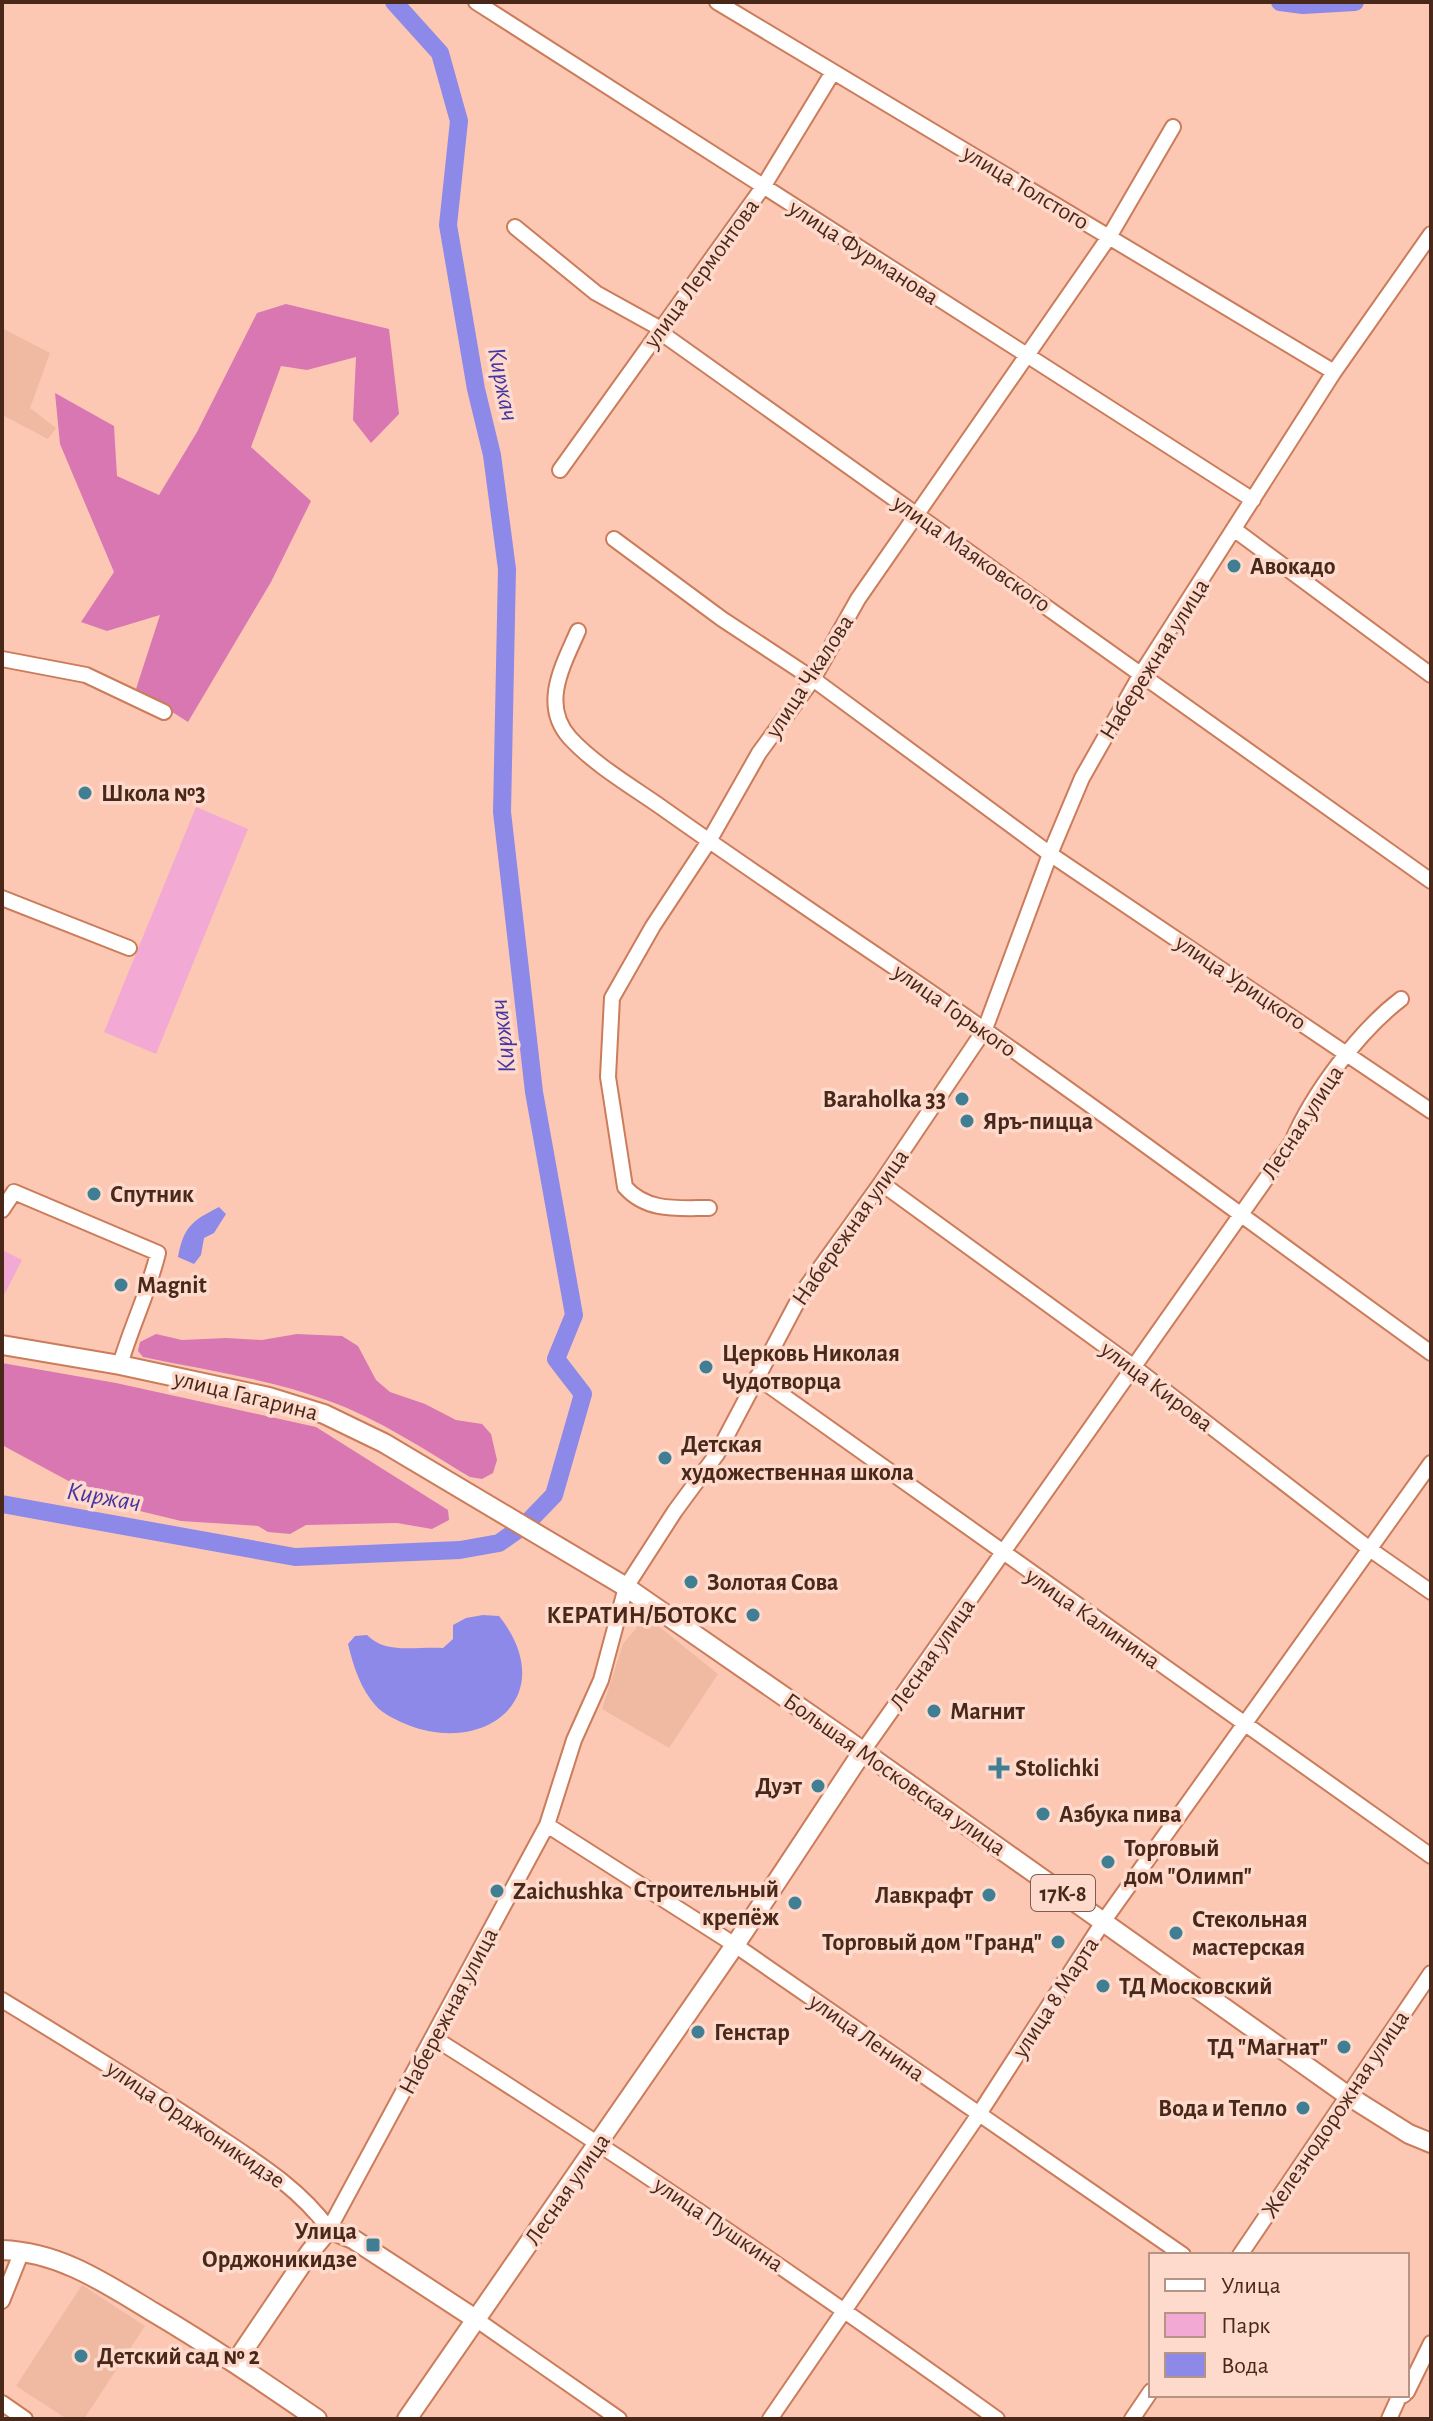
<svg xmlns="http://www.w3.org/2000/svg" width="1433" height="2421" font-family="'Alegreya Sans',sans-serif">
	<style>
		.built { fill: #f0b9a2 }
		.green { fill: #f2a9d3 }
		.forest { fill: #d877b2 }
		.water { fill: #8d89e9 }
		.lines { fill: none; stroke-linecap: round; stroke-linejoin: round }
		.river { stroke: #8d89e9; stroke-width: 18 }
		.minor-casing { stroke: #cb7c5a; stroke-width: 18 }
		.major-casing { stroke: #cb7c5a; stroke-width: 22 }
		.minor { stroke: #fff; stroke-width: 14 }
		.major { stroke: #fff; stroke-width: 18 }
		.poi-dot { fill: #407e94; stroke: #fddacc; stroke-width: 3 }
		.labels { text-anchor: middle; stroke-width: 7; stroke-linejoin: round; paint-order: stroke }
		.shield { fill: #fddacc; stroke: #7f5d4f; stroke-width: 2 }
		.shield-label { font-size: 22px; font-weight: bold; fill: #49281a }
		.street-label { font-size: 24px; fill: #49281a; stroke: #fddacc }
		.poi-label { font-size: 24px; font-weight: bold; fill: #49281a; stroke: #fddacc; text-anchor: start }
		.water-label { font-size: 26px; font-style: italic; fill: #4634a3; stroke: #fddacc }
	</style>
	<rect width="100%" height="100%" fill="#fcc8b3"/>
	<path class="built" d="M2,328L50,353L30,408L56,428L48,439L2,415Z
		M646,1616L718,1674L669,1748L602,1709L623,1644Z
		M82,2285L145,2326L84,2419H67L16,2386Z"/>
	<path class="green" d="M196,807L248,829L156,1054L104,1032Z
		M2,1250L22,1260L2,1299Z"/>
	<path class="forest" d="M286,304L389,329L399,414L371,443L353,420L356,357L307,370L281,366L251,447L311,501L271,582L188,722L136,689L160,615L107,631L81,622L114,572L60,444L55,393L114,426L117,476L159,495L197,432L257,313Z
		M156,1334L182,1340L226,1338L262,1340L297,1334L342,1336L358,1346L376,1380L390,1392L425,1404L456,1420L482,1424L491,1434L497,1460L493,1473L482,1479L470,1477C425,1450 379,1419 329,1401C270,1379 204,1370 143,1357L138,1351L140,1342Z
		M2,1363L116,1383L316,1427L448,1510L449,1520L432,1529L397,1523L306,1525L290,1534L268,1532L258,1526L181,1521L111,1504L2,1445Z"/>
	<path class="water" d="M219,1207L226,1214L214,1233L204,1238L201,1255L194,1264L178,1257C184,1226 192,1221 219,1207Z
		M483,1615L499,1616C561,1694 488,1756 408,1725C398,1721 383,1714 376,1706C361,1690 353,1665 348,1644L355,1636L367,1635C386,1655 417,1646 443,1648L453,1639V1625L466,1618Z"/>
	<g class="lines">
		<path class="river" d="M1280,2L1303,5L1355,2
			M2,1504L295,1557L460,1550L499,1543L526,1524L554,1495L583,1394L556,1359L574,1315L534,1092L502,812L507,569L492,455L476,389L448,225L459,121L440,53L394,2"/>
		<g class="minor-casing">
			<path id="minor" d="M476,2L1253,500
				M717,2L1334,372
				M515,227L596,293L661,329L667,337L1431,881
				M560,470L763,187L833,72
				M1235,530L1431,675
				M614,539L722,619L813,679L1050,854L1431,1111
				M578,631C563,665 540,705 570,738C595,765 631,786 661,807C737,861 814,913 891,965C1074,1090 1251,1223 1431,1353
				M2,659L86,675L164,712
				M2,898L129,948
				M881,1183L1134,1367L1371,1550L1431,1592
				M709,1208C678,1208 647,1212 625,1187L608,1077L612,998L653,926L709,841L759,753L813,679L858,599L1109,237L1173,127
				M2,1210L14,1192L158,1253C149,1291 131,1327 120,1365
				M757,1377L1431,1856
				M863,1751L1292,1142C1312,1094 1359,1031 1401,999
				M547,1825L735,1945L1183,2255
				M2,2000C71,2042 139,2084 206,2128C250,2158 297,2185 329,2229L547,1825L574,1740L601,1680L626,1587L675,1511L717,1454L802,1293L881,1183L985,1029L1050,854L1082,778L1141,674L1334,372L1431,234
				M434,2038C626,2159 813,2287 997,2419
				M1240,2255L1431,1973
				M2,2301L22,2251
				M477,2320L619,2419
				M1407,2392L1431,2343
				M2,2403L25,2419
				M770,2419L979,2114L1103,1922L1431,1463
				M1132,2419L1151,2391
				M1389,2419L1399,2397L1404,2395"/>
		</g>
		<g class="major-casing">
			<path id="major" d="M2,1345L120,1365L269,1397L324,1414L384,1443L626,1587L844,1738L1347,2095L1409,2134L1431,2143
				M2,2250C60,2252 105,2283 153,2312C209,2345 263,2382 317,2419
				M235,2363L310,2252L329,2229L353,2239L477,2320
				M407,2419L735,1945L863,1751"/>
		</g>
		<use href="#minor" class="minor"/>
		<use href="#major" class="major"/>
	</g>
	<g class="poi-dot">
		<circle cx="1234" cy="566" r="8"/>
		<circle cx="85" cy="793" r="8"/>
		<circle cx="962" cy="1099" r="8"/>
		<circle cx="967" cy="1121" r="8"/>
		<circle cx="94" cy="1194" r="8"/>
		<circle cx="121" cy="1285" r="8"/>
		<circle cx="706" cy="1367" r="8"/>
		<circle cx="665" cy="1458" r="8"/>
		<circle cx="691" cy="1582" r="8"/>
		<circle cx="753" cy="1615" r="8"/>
		<circle cx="934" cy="1711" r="8"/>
		<path d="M995 1756h8v8h8v8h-8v8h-8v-8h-8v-8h8z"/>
		<circle cx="818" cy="1786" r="8"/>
		<circle cx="1043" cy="1814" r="8"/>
		<circle cx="1108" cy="1862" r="8"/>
		<circle cx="497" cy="1891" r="8"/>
		<circle cx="989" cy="1895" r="8"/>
		<circle cx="795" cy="1903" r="8"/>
		<circle cx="1176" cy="1933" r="8"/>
		<circle cx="1058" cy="1942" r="8"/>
		<circle cx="1103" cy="1986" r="8"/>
		<circle cx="698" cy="2032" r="8"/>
		<circle cx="1344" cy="2047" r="8"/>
		<circle cx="1303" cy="2108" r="8"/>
		<rect x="365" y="2237" width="16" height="16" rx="4"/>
		<circle cx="81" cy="2356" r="8"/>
	</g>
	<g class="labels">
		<rect class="shield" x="1031" y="1875" width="64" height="36" rx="6"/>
		<g class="shield-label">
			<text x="1063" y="1901">17К-8</text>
		</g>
		<g class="street-label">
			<text transform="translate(1026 187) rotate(31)" y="8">улица Толстого</text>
			<text transform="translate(864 252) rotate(33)" y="8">улица Фурманова</text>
			<text transform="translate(701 273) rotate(-54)" y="8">улица Лермонтова</text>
			<text transform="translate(972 553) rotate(35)" y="8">улица Маяковского</text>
			<text transform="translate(1154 659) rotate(-58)" y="8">Набережная улица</text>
			<text transform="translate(809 676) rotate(-57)" y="8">улица Чкалова</text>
			<text transform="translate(1241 982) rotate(34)" y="8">улица Урицкого</text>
			<text transform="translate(955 1010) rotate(35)" y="8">улица Горького</text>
			<text transform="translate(1302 1122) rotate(-57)" y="8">Лесная улица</text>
			<text transform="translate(850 1227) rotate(-55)" y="8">Набережная улица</text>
			<text transform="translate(1157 1386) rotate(37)" y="8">улица Кирова</text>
			<text transform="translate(246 1395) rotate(14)" y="8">улица Гагарина</text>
			<text transform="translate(1093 1618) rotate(35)" y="8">улица Калинина</text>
			<text transform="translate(932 1654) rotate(-55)" y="8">Лесная улица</text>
			<text transform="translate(895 1774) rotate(35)" y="8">Большая Московская улица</text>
			<text transform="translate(1055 1997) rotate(-57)" y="8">улица 8 Марта</text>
			<text transform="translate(448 2011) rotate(-62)" y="8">Набережная улица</text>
			<text transform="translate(867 2037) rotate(35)" y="8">улица Ленина</text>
			<text transform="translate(1335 2114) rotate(-56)" y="8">Железнодорожная улица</text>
			<text transform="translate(196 2124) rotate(34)" y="8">улица Орджоникидзе</text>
			<text transform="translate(567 2189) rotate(-55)" y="8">Лесная улица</text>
			<text transform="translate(719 2224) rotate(34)" y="8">улица Пушкина</text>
		</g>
		<g class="poi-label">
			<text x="1250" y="574">Авокадо</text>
			<text x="101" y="801">Школа №3</text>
			<text x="946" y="1107" text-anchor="end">Baraholka 33</text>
			<text x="983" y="1129">Яръ-пицца</text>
			<text x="110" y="1202">Спутник</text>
			<text x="137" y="1293">Magnit</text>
			<text x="722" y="1361">Церковь Николая<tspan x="722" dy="28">Чудотворца</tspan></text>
			<text x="681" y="1452">Детская<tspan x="681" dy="28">художественная школа</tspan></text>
			<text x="707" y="1590">Золотая Сова</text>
			<text x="737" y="1623" text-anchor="end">КЕРАТИН/БОТОКС</text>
			<text x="950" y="1719">Магнит</text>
			<text x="1015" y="1776">Stolichki</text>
			<text x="802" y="1794" text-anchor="end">Дуэт</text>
			<text x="1059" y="1822">Азбука пива</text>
			<text x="1124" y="1856">Торговый<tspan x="1124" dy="28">дом "Олимп"</tspan></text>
			<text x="779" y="1897" text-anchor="end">Строительный<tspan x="779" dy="28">крепёж</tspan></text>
			<text x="513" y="1899">Zaichushka</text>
			<text x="973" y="1903" text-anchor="end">Лавкрафт</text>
			<text x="1192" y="1927">Стекольная<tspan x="1192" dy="28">мастерская</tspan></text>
			<text x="1042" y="1950" text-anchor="end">Торговый дом "Гранд"</text>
			<text x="1119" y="1994">ТД Московский</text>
			<text x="714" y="2040">Генстар</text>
			<text x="1328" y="2055" text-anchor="end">ТД "Магнат"</text>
			<text x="1287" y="2116" text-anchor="end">Вода и Тепло</text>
			<text x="357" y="2239" text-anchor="end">Улица<tspan x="357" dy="28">Орджоникидзе</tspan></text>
			<text x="97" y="2364">Детский сад № 2</text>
		</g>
		<g class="water-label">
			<text transform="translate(504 384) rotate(79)" y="9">Киржач</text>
			<text transform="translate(502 1036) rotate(-97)" y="9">Киржач</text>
			<text transform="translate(104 1496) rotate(10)" y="9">Киржач</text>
		</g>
	</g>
	<rect width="1433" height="2421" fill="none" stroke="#49281a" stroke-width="8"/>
	<rect x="1149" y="2253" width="260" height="144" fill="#fddacc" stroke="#b59385" stroke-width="2"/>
	<rect x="1165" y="2279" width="40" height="12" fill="#ffffff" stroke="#b59385" stroke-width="2"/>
	<text x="1221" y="2293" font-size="24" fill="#49281a">Улица</text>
	<rect x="1165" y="2313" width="40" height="24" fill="#f2a9d3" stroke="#b59385" stroke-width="2"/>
	<text x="1221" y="2333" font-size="24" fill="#49281a">Парк</text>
	<rect x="1165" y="2353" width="40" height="24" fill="#8d89e9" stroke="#b59385" stroke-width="2"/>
	<text x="1221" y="2373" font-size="24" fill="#49281a">Вода</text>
</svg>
